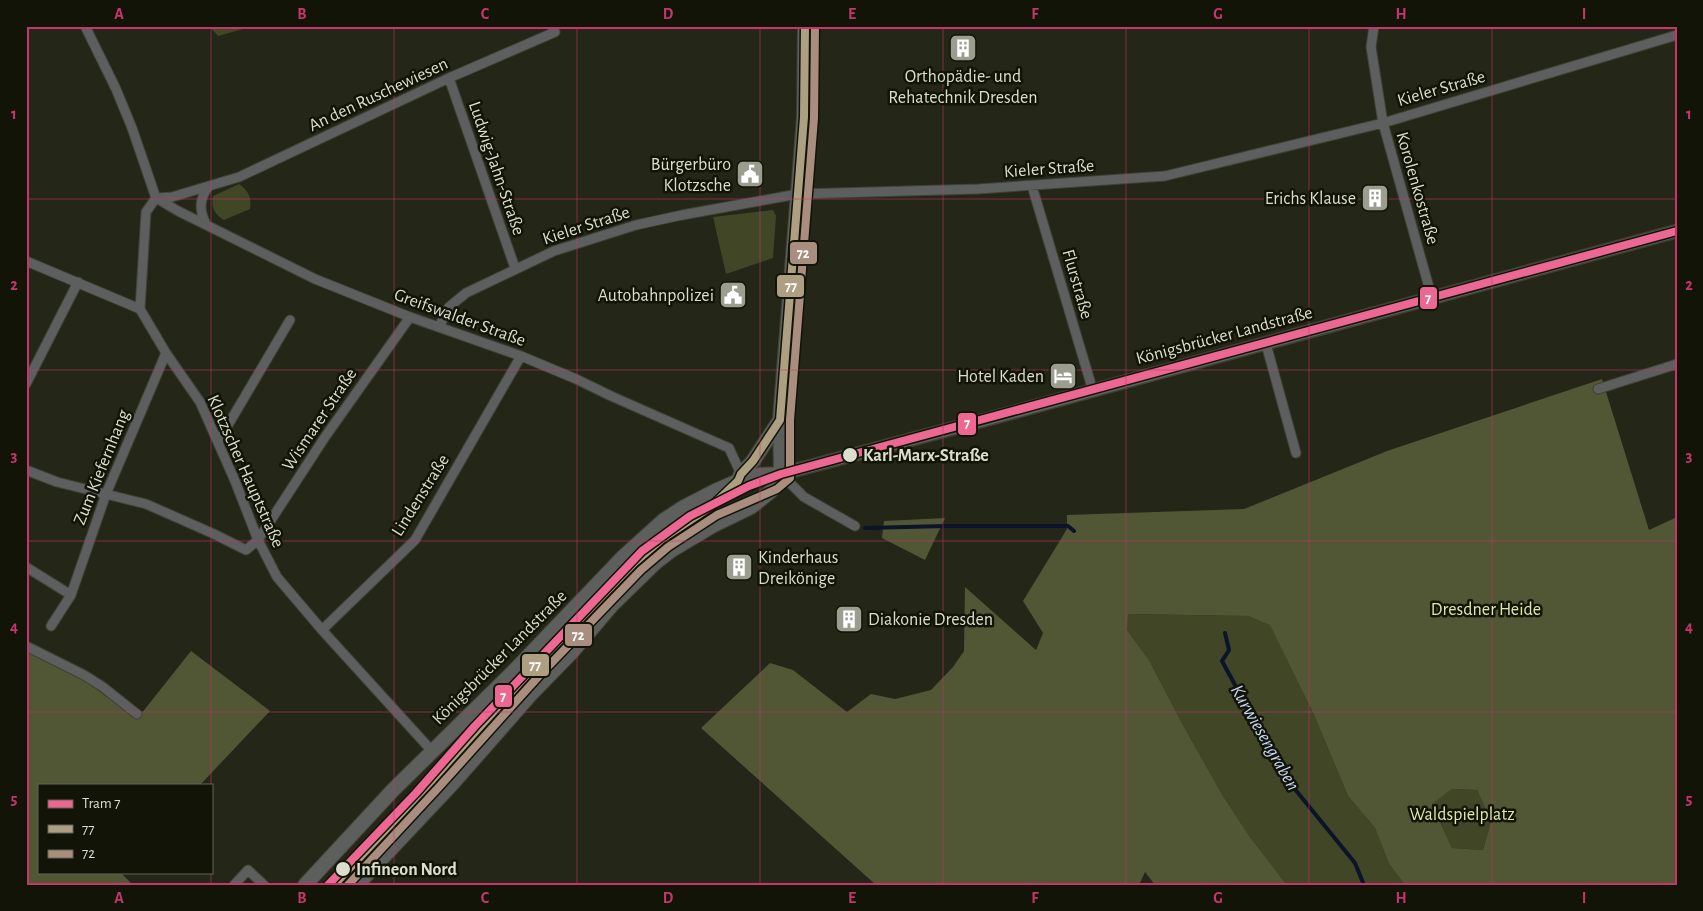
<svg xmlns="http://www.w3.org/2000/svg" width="1703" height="911" font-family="'Alegreya Sans',sans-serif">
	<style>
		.green { fill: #414626 }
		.forest { fill: #515635; fill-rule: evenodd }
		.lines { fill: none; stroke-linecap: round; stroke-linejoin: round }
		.stream { stroke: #0b142a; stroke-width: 4 }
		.minor-casing { stroke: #404236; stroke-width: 11 }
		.secondary-casing { stroke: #404236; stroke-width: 15 }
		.primary-casing { stroke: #404236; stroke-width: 16 }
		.minor { stroke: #5d5f5e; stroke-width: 9 }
		.secondary { stroke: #5f625e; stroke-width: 12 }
		.primary { stroke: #5c5f5b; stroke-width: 14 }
		.bus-1-casing { stroke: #121408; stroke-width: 11 }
		.bus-2-casing { stroke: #121408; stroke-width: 11 }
		.bus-1 { stroke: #ad9f82; stroke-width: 8 }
		.bus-2 { stroke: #a98e7f; stroke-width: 8 }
		.tram-1-casing { stroke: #121408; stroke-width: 11 }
		.tram-1 { stroke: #ec6791; stroke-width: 8 }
		.grid { fill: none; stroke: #c6366c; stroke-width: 1; stroke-opacity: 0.55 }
		.stop-dot { fill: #dbdece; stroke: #121408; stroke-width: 2 }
		.labels { text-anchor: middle; stroke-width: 5; stroke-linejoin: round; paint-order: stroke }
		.poi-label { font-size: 18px; fill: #dbdece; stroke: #121408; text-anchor: end }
		.street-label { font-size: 18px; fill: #dbdece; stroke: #121408 }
		.stop-label { font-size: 18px; font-weight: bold; fill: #dbdece; stroke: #121408; text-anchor: start }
		.park-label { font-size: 18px; fill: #dee8a8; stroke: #121408 }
		.water-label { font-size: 19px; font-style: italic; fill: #c7d6f9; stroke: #121408 }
		.line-badge { stroke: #121408; stroke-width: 2 }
		.badge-label { font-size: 14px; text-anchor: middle; font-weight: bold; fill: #fff }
		.neatline { fill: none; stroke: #c6366c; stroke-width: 2 }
		.grid-label { font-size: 16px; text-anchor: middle; font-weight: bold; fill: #c6366c }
	</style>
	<rect width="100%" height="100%" fill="#242617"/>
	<path class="green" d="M209,26H254L218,36Z
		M239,184C248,190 252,198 250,209L224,220C214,214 211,207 213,196Z
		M773,210L776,216L773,258L726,274L713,217Z
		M1127,614L1248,616L1270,624L1314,715L1348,796L1375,828L1389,864L1405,885H1287L1250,837L1223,796L1183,725L1149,660L1127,630Z
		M1452,789L1477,790L1491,821L1483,850L1452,848L1432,803Z"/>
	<path class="forest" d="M1602,379L1649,530L1677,517V885H1405L1389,864L1375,828L1348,796L1314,715L1270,625L1248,616L1128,614L1127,630L1149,660L1183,725L1223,796L1250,837L1287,885H1155L1145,872L1139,885H876L701,728L770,663L793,670L847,712L871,694L895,699L931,690L953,667L964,651L965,587L1036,650L1043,633L1023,601L1067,529V515L1244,509L1387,451ZM1452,789L1477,790L1491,821L1483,850L1452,848L1432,804Z
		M945,518L925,560L882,538L884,521Z
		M26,650L84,680L137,719L191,651L270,711L200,785H39V872H120L133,885H26Z"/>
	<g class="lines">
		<path class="stream" d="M865,528L946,526H1068L1074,531
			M1225,633L1229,650L1222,661L1285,777L1355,863L1364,885"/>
		<g class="minor-casing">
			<path id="minor" d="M85,26L116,89L132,128L156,198
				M1374,26L1371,47L1383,123L1432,298
				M449,78L515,268
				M1032,186L1093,391
				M156,198L178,211L315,279L410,317L521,356L576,379L611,396L729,448L741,474
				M156,198L146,212L140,309L166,353L200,402L235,481L258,540L277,577L322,630L432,751
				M156,198L172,197L239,177L449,78L555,32L552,26
				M206,224C199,210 199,199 209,186
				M26,261L140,309
				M439,327L449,307L466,293L554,251L636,225L682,215L798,194L978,189L1165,176L1383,123L1677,35
				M1266,344L1296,453
				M26,384L78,282
				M1598,389L1677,364
				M218,442L290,320
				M26,470L57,482L146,504L214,534L246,550L258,540L325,437L410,317
				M781,474L804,497L855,526
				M26,567L71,595
				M51,626L71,595L106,494L166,353
				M322,630L415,540L521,356
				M26,646L84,675L103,687L137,714
				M234,885L248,870L264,885"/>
		</g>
		<g class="secondary-casing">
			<path id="secondary" d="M781,474L992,418L1677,231"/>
		</g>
		<g class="primary-casing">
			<path id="primary" d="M738,481L741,474L753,461L780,420
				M305,885L393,790L513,672L622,558L664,520L684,507L715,491L738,481L759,475L781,474
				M357,885L453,783L532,693L572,652L612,605L655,563L672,550L714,525L751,507L771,491L781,474L780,420L804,117L805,26"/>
		</g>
		<use href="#minor" class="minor"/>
		<use href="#secondary" class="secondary"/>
		<use href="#primary" class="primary"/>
		<g class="bus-1-casing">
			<path id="bus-1" d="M334,885L432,780L531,670L634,563L662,539L712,506L738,481L741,474L753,461L780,420L804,117L805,26"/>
		</g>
		<g class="bus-2-casing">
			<path id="bus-2" d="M348,885L439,787L538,677L641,570L668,547L717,515L777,489L790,478V420L814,118L815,26"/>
		</g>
		<use href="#bus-1" class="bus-1"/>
		<use href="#bus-2" class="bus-2"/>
		<g class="tram-1-casing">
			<path id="tram-1" d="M328,885L416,793L475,726L642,551L690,516L749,486L781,474L1677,231"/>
		</g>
		<use href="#tram-1" class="tram-1"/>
	</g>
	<path class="grid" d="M211,26V785M394,26V885M577,26V885M760,26V885M943,26V885M1126,26V885M1309,26V885M1492,26V885M26,199H1677M26,370H1677M26,541H1677M26,712H1677M211,872V885"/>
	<defs>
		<g id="building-square" transform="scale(1.4375)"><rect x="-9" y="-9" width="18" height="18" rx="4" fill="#9b9e8e" stroke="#121408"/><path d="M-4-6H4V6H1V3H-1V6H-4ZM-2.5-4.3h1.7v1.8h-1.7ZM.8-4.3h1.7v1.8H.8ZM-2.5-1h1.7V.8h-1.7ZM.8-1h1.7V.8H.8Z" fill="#fff"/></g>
		<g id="civic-square" transform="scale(1.4375)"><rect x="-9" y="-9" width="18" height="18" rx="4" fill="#9b9e8e" stroke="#121408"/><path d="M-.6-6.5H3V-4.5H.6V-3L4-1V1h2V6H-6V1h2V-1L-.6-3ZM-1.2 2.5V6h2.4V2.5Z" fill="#fff"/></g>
		<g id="hotel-square" transform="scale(1.4375)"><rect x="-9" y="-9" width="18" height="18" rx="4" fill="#9b9e8e" stroke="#121408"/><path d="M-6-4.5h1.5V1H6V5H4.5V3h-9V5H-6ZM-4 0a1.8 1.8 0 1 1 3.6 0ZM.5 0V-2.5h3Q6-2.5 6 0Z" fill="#fff"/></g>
	</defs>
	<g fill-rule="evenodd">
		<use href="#building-square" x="963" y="48"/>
		<use href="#civic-square" x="750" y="174"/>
		<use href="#building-square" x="1375" y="198"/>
		<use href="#civic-square" x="733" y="295"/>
		<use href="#hotel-square" x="1063" y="376"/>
		<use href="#building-square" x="739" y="567"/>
		<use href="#building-square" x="849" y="619"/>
	</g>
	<g class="stop-dot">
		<circle cx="850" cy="455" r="8"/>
		<circle cx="343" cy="869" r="8"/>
	</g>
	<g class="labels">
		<g class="poi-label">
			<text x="963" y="82" text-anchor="middle">Orthopädie- und<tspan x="963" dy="21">Rehatechnik Dresden</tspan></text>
			<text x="731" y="170">Bürgerbüro<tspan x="731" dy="21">Klotzsche</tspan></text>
			<text x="1356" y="204">Erichs Klause</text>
			<text x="714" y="301">Autobahnpolizei</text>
			<text x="1044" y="382">Hotel Kaden</text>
			<text x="758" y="563" text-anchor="start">Kinderhaus<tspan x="758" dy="21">Dreikönige</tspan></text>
			<text x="868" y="625" text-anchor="start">Diakonie Dresden</text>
		</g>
		<g class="street-label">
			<text transform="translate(1441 88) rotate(-16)" y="6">Kieler Straße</text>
			<text transform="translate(378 94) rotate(-25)" y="6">An den Ruschewiesen</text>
			<text transform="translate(497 168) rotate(71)" y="6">Ludwig-Jahn-Straße</text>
			<text transform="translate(1049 168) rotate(-4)" y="6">Kieler Straße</text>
			<text transform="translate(1418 188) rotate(74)" y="6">Korolenkostraße</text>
			<text transform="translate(586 225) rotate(-18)" y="6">Kieler Straße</text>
			<text transform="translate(1078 284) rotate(74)" y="6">Flurstraße</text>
			<text transform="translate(460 317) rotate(20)" y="6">Greifswalder Straße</text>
			<text transform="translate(1224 335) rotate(-15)" y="6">Königsbrücker Landstraße</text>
			<text transform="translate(319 419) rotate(-56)" y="6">Wismarer Straße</text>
			<text transform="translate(101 467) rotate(-68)" y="6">Zum Kiefernhang</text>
			<text transform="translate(246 471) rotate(66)" y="6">Klotzscher Hauptstraße</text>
			<text transform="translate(420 495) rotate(-58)" y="6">Lindenstraße</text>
			<text transform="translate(499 657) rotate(-45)" y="6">Königsbrücker Landstraße</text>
		</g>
		<g class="stop-label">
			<text x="863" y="461">Karl-Marx-Straße</text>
			<text x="356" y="875">Infineon Nord</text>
		</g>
		<g class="park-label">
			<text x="1486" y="615">Dresdner Heide</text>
			<text x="1462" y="820">Waldspielplatz</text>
		</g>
		<g class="water-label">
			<text transform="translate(1266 737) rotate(60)" y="7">Kurwiesengraben</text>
		</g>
	</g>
	<g class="line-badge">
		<rect x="789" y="241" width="29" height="24" rx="5" fill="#a98e7f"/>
		<rect x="776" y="274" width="29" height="24" rx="5" fill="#ad9f82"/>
		<rect x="1419" y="286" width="19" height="24" rx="5" fill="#ec6791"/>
		<rect x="957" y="412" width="20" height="24" rx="5" fill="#ec6791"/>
		<rect x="564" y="623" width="29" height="24" rx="5" fill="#a98e7f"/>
		<rect x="521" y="653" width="29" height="24" rx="5" fill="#ad9f82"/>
		<rect x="494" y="684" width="19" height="24" rx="5" fill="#ec6791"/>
	</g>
	<g class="badge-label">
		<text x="803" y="258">72</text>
		<text x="791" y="291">77</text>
		<text x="1428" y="303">7</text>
		<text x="967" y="428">7</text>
		<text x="578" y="640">72</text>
		<text x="535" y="670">77</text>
		<text x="503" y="701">7</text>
	</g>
	<rect width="1703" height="911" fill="none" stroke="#121408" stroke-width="55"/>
	<rect x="38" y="784" width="175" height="90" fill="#121408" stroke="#626557"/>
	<rect x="48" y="800" width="25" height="8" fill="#ec6791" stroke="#626557"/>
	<text x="82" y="808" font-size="15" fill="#dbdece">Tram 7</text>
	<rect x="48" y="825" width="25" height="8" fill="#ad9f82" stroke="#626557"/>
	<text x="82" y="834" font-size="15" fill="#dbdece">77</text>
	<rect x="48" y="850" width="25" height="8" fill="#a98e7f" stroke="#626557"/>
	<text x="82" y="858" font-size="15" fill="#dbdece">72</text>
	<rect x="28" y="28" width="1648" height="856" class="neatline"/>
	<g class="grid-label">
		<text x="119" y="19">A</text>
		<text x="302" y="19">B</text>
		<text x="485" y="19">C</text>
		<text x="668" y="19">D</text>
		<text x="852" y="19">E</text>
		<text x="1035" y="19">F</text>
		<text x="1218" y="19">G</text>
		<text x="1401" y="19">H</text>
		<text x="1584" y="19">I</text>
		<text x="14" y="119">1</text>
		<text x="1689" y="119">1</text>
		<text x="14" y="290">2</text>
		<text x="1689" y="290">2</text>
		<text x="14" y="461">3</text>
		<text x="1689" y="461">3</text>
		<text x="14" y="632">4</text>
		<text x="1689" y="632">4</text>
		<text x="14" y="804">5</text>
		<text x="1689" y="804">5</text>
		<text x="119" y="903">A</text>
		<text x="302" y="903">B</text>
		<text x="485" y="903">C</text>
		<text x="668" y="903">D</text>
		<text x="852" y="903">E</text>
		<text x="1035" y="903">F</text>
		<text x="1218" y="903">G</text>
		<text x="1401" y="903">H</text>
		<text x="1584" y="903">I</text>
	</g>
</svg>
